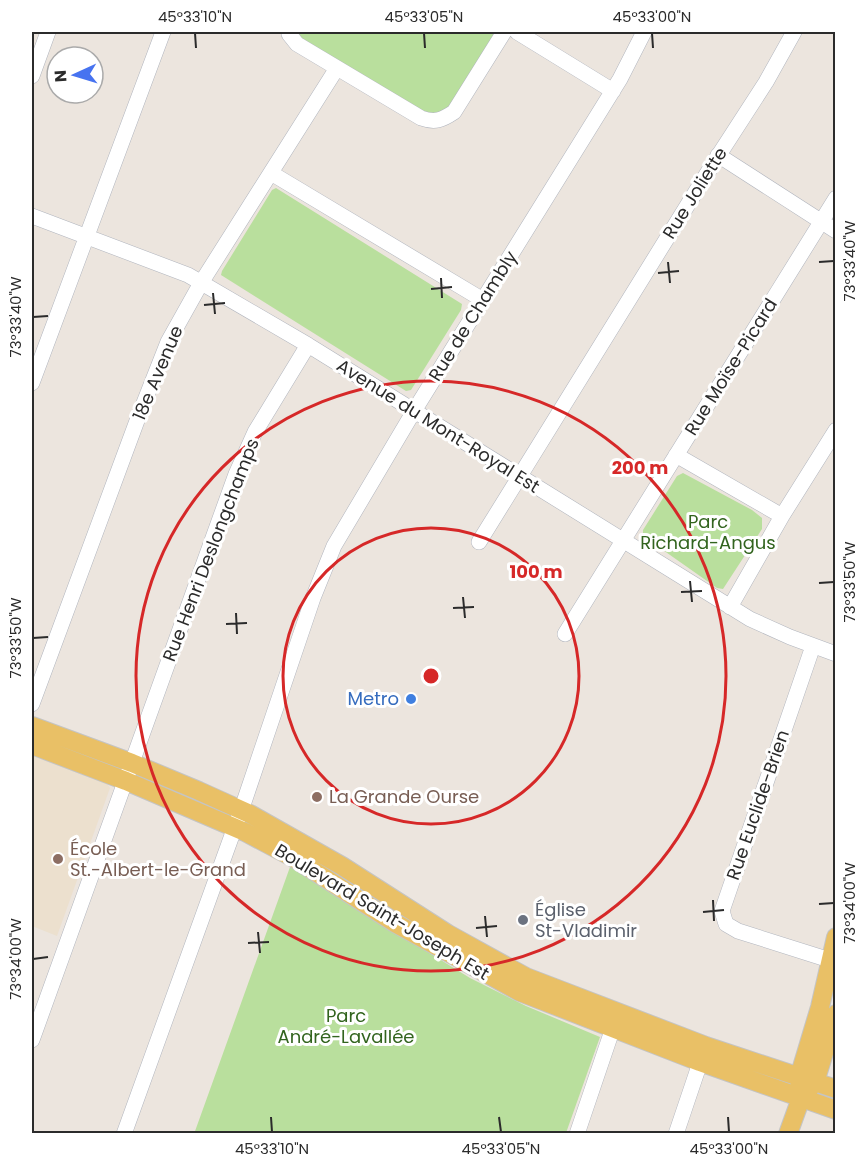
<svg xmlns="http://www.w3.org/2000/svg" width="867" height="1165" font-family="Poppins,sans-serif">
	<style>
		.education { fill: #ece0ce }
		.green { fill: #b9df9d }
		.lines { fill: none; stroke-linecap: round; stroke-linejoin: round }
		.minor-casing { stroke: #b1b5be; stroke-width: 16 }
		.major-casing { stroke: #c4c4c4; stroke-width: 20 }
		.minor { stroke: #fff; stroke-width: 15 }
		.major { stroke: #e9c066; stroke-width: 18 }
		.ticks { fill: none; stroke: #2b2b2b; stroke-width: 2 }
		.ring { fill: none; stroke: #d62828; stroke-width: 3 }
		.shop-dot { fill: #3f7fe0; stroke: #fff; stroke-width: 2 }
		.education-dot { fill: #8d6e63; stroke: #fff; stroke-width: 2 }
		.worship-dot { fill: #6b7280; stroke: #fff; stroke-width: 2 }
		.labels { text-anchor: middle; stroke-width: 6; stroke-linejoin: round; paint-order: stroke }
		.street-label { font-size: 18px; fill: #2b2b2b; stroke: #fff }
		.park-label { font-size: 18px; fill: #32641e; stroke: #fff }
		.shop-label { font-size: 18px; fill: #366cbe; stroke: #fff; text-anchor: end }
		.education-label { font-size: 18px; fill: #785e54; stroke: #fff; text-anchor: start }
		.worship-label { font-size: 18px; fill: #5b616d; stroke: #fff; text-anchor: start }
		.centre { fill: #d62828; stroke: #fff; stroke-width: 3 }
		.ring-label { font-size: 18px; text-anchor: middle; font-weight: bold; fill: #d62828; stroke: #fff; stroke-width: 6; stroke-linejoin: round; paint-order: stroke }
		.neatline { fill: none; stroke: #2b2b2b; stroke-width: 2 }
		.ticks-label { font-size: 15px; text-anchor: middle; fill: #2b2b2b }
	</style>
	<rect width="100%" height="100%" fill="#ece5de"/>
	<path class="education" d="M32,755L106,782L110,788L57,936L32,926Z"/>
	<path class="green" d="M289,32H504L454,112L432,122Z
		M276,188L462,304L461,310L411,390L406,391L221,275L222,271L272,190Z
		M683,473L752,510L762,518V529L723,589L717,588L643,536V530L677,476Z
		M290,867L470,978L526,1006L600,1037L566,1133L194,1134Z"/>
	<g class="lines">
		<g class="minor-casing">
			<path id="minor" d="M289,32V34L297,44L421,118C435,123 442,120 454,112L504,32
				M517,32L613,91
				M32,76L48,32
				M718,155L836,231
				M271,173L483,300
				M32,216L188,275L308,345L750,619L790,637L836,654
				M32,383L163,32
				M676,455L782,516
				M479,542L713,164L766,82L794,32
				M730,607L782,516L836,430
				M565,634L836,198
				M813,646L722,911L726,924L738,931L836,962
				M32,704L138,418L168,342L201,283L337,68
				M32,1040L236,474L255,432L308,345
				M124,1134L244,802L313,598L334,546L414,411L620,79L644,32
				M577,1134L616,1019
				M676,1134L704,1051"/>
		</g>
		<g class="major-casing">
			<path id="major" d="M32,726L132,763L199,791L250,814L342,866L448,934L526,977L706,1046L836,1089
				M32,745L126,781L245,832L294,858L395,923L520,992L700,1062L836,1110
				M808,1090L815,1082L836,1014
				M788,1134L801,1098L799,1077L820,1007L836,937"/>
		</g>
		<use href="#minor" class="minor"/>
		<use href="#major" class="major"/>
	</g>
	<path class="ticks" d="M195,33L196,48M424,33L425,48M652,33L653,48M668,262L670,283M819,262L834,261M658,273L679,271M441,278L442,298M431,289L452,287M213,293L215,314M204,305L225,303M33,317L48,316M690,581L692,602M819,583L834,582M681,592L702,591M463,597L465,618M453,608L474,607M236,613L237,634M226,624L247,623M33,638L48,637M713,900L714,921M819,904L834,903M703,912L724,910M485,916L487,937M476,928L497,926M258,932L260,953M248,943L269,942M33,959L48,957M271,1117L272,1132M499,1117L501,1132M728,1117L729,1132"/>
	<g class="ring">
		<circle cx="431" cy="676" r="148"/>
		<circle cx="431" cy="676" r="295"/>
	</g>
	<circle class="shop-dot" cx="411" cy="699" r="6"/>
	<g class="education-dot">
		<circle cx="317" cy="797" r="6"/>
		<circle cx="58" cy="859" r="6"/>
	</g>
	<circle class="worship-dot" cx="523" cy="920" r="6"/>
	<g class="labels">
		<g class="street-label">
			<text transform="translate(695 193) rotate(-58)" y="6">Rue Joliette</text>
			<text transform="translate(473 316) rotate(-58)" y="6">Rue de Chambly</text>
			<text transform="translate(731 367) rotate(-58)" y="6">Rue Moïse-Picard</text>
			<text transform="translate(158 373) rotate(-67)" y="6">18e Avenue</text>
			<text transform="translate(438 426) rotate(32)" y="6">Avenue du Mont-Royal Est</text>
			<text transform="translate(211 550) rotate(-69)" y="6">Rue Henri Deslongchamps</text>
			<text transform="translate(758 805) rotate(-71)" y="6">Rue Euclide-Brien</text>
			<text transform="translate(382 912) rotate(31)" y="6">Boulevard Saint-Joseph Est</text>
		</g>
		<g class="park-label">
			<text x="708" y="528">Parc<tspan x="708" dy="21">Richard-Angus</tspan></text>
			<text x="346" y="1022">Parc<tspan x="346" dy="21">André-Lavallée</tspan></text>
		</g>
		<g class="shop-label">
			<text x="399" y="705">Metro</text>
		</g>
		<g class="education-label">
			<text x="329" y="803">La Grande Ourse</text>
			<text x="70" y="855">École<tspan x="70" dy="21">St.-Albert-le-Grand</tspan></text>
		</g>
		<g class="worship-label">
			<text x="535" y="916">Église<tspan x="535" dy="21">St-Vladimir</tspan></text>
		</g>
	</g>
	<circle cx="431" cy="676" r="9" class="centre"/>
	<g class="ring-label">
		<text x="640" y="474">200 m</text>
		<text x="536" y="578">100 m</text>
	</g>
	<rect width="867" height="1165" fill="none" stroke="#ffffff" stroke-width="66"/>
	<g transform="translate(75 75) rotate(266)"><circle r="28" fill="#ffffff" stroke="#aaaaaa" stroke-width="1.5"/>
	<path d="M0-4.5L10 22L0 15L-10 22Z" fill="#4773f0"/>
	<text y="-9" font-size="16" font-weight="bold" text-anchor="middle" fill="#2b2b2b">N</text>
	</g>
	<rect x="33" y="33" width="801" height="1099" class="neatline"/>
	<g class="ticks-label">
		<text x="195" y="22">45°33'10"N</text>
		<text x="424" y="22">45°33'05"N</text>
		<text x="652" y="22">45°33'00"N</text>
		<text transform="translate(850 261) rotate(-90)" y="5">73°33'40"W</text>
		<text transform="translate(16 317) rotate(-90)" y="5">73°33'40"W</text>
		<text transform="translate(850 582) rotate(-90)" y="5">73°33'50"W</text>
		<text transform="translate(16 638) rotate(-90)" y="5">73°33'50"W</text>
		<text transform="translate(850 903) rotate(-90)" y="5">73°34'00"W</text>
		<text transform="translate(16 959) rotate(-90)" y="5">73°34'00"W</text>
		<text x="272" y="1154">45°33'10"N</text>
		<text x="501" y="1154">45°33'05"N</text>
		<text x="729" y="1154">45°33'00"N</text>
	</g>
</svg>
